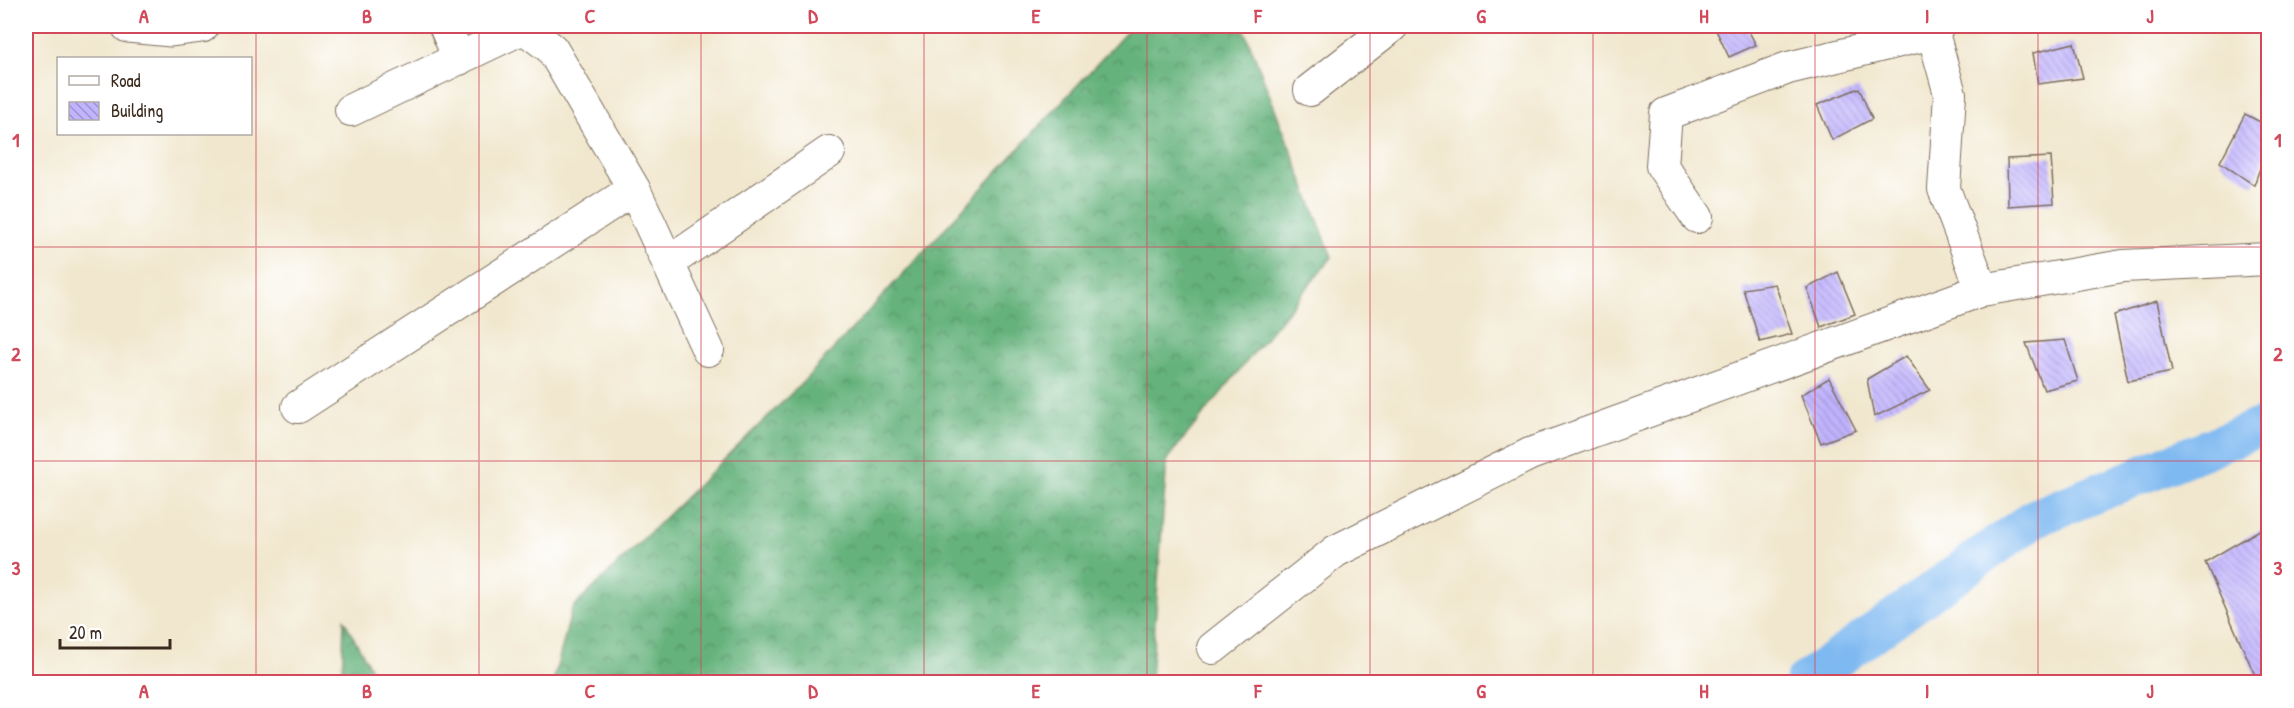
<svg xmlns="http://www.w3.org/2000/svg" width="2294" height="708" font-family="'Patrick Hand',sans-serif">
	<style>
		.forest { fill: url(#forest-crowns); stroke: #506e4d; stroke-width: 1.5 }
		.lines { fill: none; stroke-linecap: round; stroke-linejoin: round }
		.canal { stroke: #7fb9f1; stroke-width: 39 }
		.building { fill: url(#building-back-hatch) }
		.street-casing { stroke: #7b6c5c; stroke-width: 34 }
		.secondary-casing { stroke: #7b6c5c; stroke-width: 35 }
		.street { stroke: #fff; stroke-width: 32 }
		.secondary { stroke: #fff; stroke-width: 33 }
		.grid { fill: none; stroke: #d1495b; stroke-width: 1.5; stroke-opacity: 0.55 }
		.neatline { fill: none; stroke: #d1495b; stroke-width: 2 }
		.grid-label { font-size: 20px; text-anchor: middle; font-weight: bold; fill: #d1495b }
	</style>
	<defs>
		<pattern id="forest-crowns" width="20" height="18" patternUnits="userSpaceOnUse" patternTransform="scale(1.5)"><rect width="20" height="18" fill="#65b27c"/><path d="M2 6a3 3 0 1 1 6 0M12 15a3 3 0 1 1 6 0" fill="none" stroke="#549165"/></pattern>
		<pattern id="building-back-hatch" width="6" height="6" patternUnits="userSpaceOnUse" patternTransform="scale(1.5)"><rect width="6" height="6" fill="#c1b4ff"/><path d="M-1 5l2 2M0 0l6 6M5-1l2 2" fill="none" stroke="#9e93ce"/></pattern>
	</defs>
	<rect width="100%" height="100%" fill="#fff"/>
	<filter id="ink" filterUnits="userSpaceOnUse"><feTurbulence type="fractalNoise" baseFrequency=".0167" numOctaves="2"/><feDisplacementMap in="SourceGraphic" scale="12" xChannelSelector="R" yChannelSelector="G"/><feConvolveMatrix kernelMatrix="1 2 1 2 8 2 1 2 1" color-interpolation-filters="sRGB"/></filter>
	<filter id="wash" filterUnits="userSpaceOnUse"><feTurbulence type="fractalNoise" baseFrequency=".008" numOctaves="4" result="noise"/><feDisplacementMap in="SourceGraphic" scale="24" xChannelSelector="R" yChannelSelector="G"/><feGaussianBlur stdDeviation="1.35" result="paint"/><feColorMatrix in="noise" values="0 0 0 0 0 0 0 0 0 0 0 0 0 0 0 0 0 1.4 0 .05"/><feComposite in="paint" operator="in"/></filter>
	<g filter="url(#wash)">
		<rect width="100%" height="100%" fill="#f1e7ce"/>
		<path class="forest" d="M1132,26H1243L1332,257L1167,459L1151,678L1156,682H553L572,609L803,382Z
			M344,620L378,682H342Z"/>
		<g class="lines">
			<path class="canal" d="M1804,682L2035,518L2268,424"/>
		</g>
		<g id="blocks">
			<path class="building" d="M1714,26H1746L1756,45L1729,57Z
				M2074,43L2083,78L2038,84L2033,53Z
				M1859,88L1872,119L1832,140L1817,105Z
				M2245,114L2268,126V146L2254,185L2220,162Z
				M2051,157L2054,203L2008,206L2007,159Z
				M1838,272L1855,314L1821,327L1807,288Z
				M1775,284L1792,334L1760,342L1743,289Z
				M2157,301L2172,372L2128,381L2114,315Z
				M2065,340L2078,381L2044,390L2026,343Z
				M1906,356L1930,390L1874,417L1867,379Z
				M1829,378L1856,430L1821,443L1801,395Z
				M2268,525V682H2258L2205,562Z"/>
		</g>
	</g>
	<g filter="url(#ink)">
		<use href="#blocks" fill-opacity="0" stroke="#7b6c5c" stroke-width="1.5"/>
		<g class="lines">
			<g class="street-casing">
				<path id="street" d="M445,26L459,59
					M1938,26L1933,33L1950,94L1944,189L1982,290
					M524,28L552,49L634,189L708,350
					M1310,90L1392,26
					M351,110L527,26
					M1697,217L1662,166L1666,114L1788,68L1933,33
					M668,263L829,152
					M298,407L634,189
					M1213,648L1336,551L1530,454L1982,290L2123,266L2268,259"/>
			</g>
			<g class="secondary-casing">
				<path id="secondary" d="M128,26L171,30L202,26"/>
			</g>
			<use href="#street" class="street"/>
			<use href="#secondary" class="secondary"/>
		</g>
	</g>
	<path class="grid" d="M256,26V682M479,26V682M701,26V682M924,26V682M1147,26V682M1370,26V682M1593,26V682M1815,26V682M2038,26V682M26,247H2268M26,461H2268"/>
	<rect width="2294" height="708" fill="none" stroke="#fff" stroke-width="66"/>
	<rect x="57" y="57" width="195" height="78" fill="#ffffff" stroke="#b1aaa5" stroke-width="1.5"/>
	<rect x="69" y="76" width="30" height="9" fill="#ffffff" stroke="#b1aaa5" stroke-width="1.5"/>
	<text x="111" y="87" font-size="18" fill="#3b2a1e">Road</text>
	<rect x="69" y="102" width="30" height="18" fill="url(#building-back-hatch)" stroke="#b1aaa5" stroke-width="1.5"/>
	<text x="111" y="117" font-size="18" fill="#3b2a1e">Building</text>
	<path d="M60 639v9h110v-9" fill="none" stroke="#3b2a1e" stroke-width="3"/>
	<text x="69" y="639" font-size="18" fill="#3b2a1e" stroke="#ffffff" stroke-width="4.5" paint-order="stroke">20 m</text>
	<rect x="33" y="33" width="2228" height="642" class="neatline"/>
	<g class="grid-label">
		<text x="144" y="23">A</text>
		<text x="367" y="23">B</text>
		<text x="590" y="23">C</text>
		<text x="813" y="23">D</text>
		<text x="1036" y="23">E</text>
		<text x="1258" y="23">F</text>
		<text x="1481" y="23">G</text>
		<text x="1704" y="23">H</text>
		<text x="1927" y="23">I</text>
		<text x="2150" y="23">J</text>
		<text x="16" y="147">1</text>
		<text x="2278" y="147">1</text>
		<text x="16" y="361">2</text>
		<text x="2278" y="361">2</text>
		<text x="16" y="575">3</text>
		<text x="2278" y="575">3</text>
		<text x="144" y="698">A</text>
		<text x="367" y="698">B</text>
		<text x="590" y="698">C</text>
		<text x="813" y="698">D</text>
		<text x="1036" y="698">E</text>
		<text x="1258" y="698">F</text>
		<text x="1481" y="698">G</text>
		<text x="1704" y="698">H</text>
		<text x="1927" y="698">I</text>
		<text x="2150" y="698">J</text>
	</g>
</svg>
